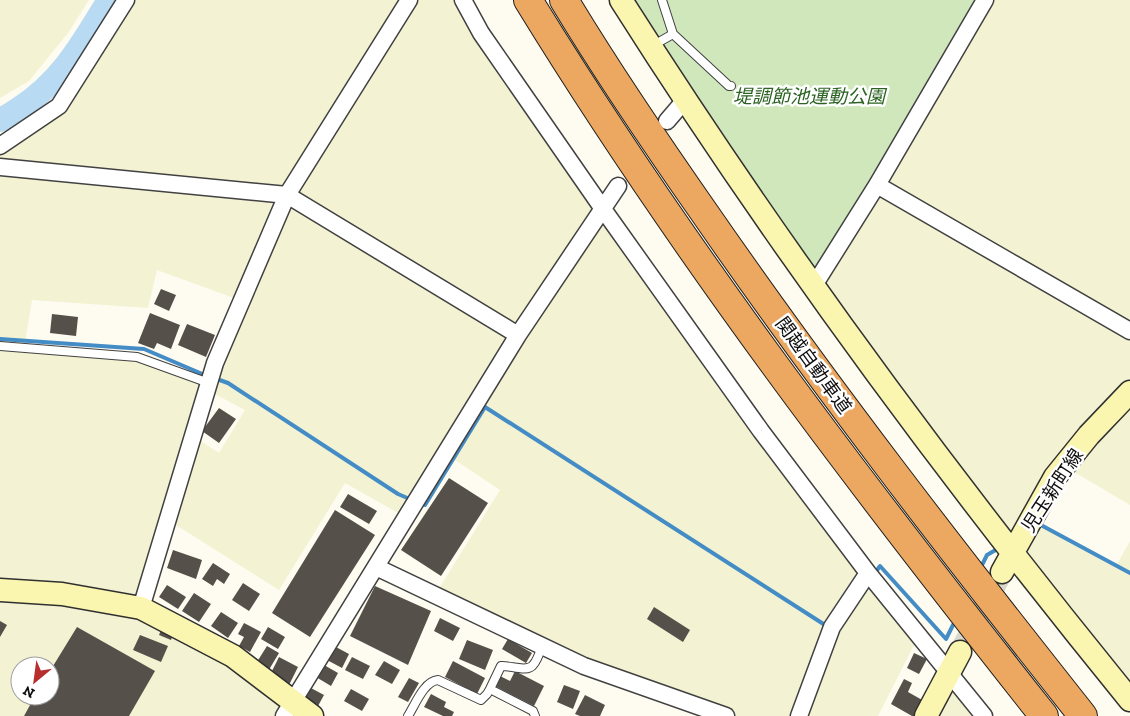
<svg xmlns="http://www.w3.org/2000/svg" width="1130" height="716" font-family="'Zilla Slab','Noto Sans JP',serif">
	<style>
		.farmland { fill: #f3f2d2; fill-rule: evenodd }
		.green { fill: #d0e7bc }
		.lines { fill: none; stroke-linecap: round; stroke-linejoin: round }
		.stream { stroke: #438cc6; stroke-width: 4 }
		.river { stroke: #b8daf3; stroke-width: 24 }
		.building { fill: #56504b }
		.secondary-tunnel { stroke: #dad8ce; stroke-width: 22; stroke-dasharray: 22 11; stroke-linecap: butt }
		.lane-casing { stroke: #414141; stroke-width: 10 }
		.street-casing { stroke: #414141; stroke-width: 19 }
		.secondary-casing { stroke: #303030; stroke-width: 25 }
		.highway-casing { stroke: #1f1f1f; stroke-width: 30 }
		.lane { stroke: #fff; stroke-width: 8 }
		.street { stroke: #fff; stroke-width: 16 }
		.secondary { stroke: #faf5af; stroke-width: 22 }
		.highway { stroke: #eca761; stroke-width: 28 }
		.labels { text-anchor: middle; stroke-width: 5; stroke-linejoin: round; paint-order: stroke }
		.park-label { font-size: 19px; font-style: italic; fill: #2c6322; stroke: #fff }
		.street-label { font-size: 19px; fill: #0e0e0e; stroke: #fff }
	</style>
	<rect width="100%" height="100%" fill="#fefcf0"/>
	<path class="farmland" d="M0,0H89L68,33L29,81L0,98Z
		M126,0H463L481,33L919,635L878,716H726L672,696L435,595L500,490L446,454L407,518L345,483L279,590L168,520L141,608L293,702L285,716H0V146L59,106ZM157,270L242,301L209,382L137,357L24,347L32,300L148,308ZM207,390L245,410L219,453L193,436ZM20,666H50V696H20Z
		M985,0H1130V505L1064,466L1032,519L1116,566L1130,541V700L813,287Z
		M949,673L984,716H926Z"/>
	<path class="green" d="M631,0H977L813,277Z"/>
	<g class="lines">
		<path class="stream" d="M0,339L144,349L207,376
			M214,378L228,383L398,494L412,500
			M421,503L425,505L485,407L825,625L828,623
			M1038,525L1039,524L1130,573
			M980,569L987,555L999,548
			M875,573L880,566L946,639L955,621"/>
		<path class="river" d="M0,120C7,117 14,112 20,108C63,80 83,42 109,0"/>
	</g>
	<path class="building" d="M161,289L176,295L169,311L154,304Z
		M150,313L180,325L171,349L157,343L154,349L138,343Z
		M52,314L78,317L76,336L50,333Z
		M187,324L215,335L206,357L178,345Z
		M219,408L236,419L219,443L202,431Z
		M449,478L488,503L441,576L401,550Z
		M348,494L377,511L369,524L340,507Z
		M335,510L375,535L310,637L272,613Z
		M173,550L202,560L196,579L167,568Z
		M213,563L230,574L224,584L217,579L213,586L202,579Z
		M243,583L260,594L249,611L232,600Z
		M167,585L186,597L178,609L159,597Z
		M375,586L431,611L408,665L350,636Z
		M194,593L211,604L199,622L182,611Z
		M654,607L690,630L683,642L647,619Z
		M221,612L238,623L228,638L211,626Z
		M440,618L460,628L453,641L434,631Z
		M0,621L7,625L0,637Z
		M244,623L261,632L250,652L239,646L244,637L238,634Z
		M163,625L175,629L171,640L159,635Z
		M77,627L155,671L129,716H24L35,696H50V671Z
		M268,627L285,637L278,649L261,639Z
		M140,635L168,646L161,662L133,650Z
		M508,639L532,653L526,663L502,649Z
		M467,640L493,650L485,670L459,659Z
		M267,646L279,653L267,673L255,665Z
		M334,646L349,654L342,668L327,660Z
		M914,653L927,659L919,674L907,668Z
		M279,657L298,667L289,685L270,675Z
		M352,657L370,666L363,679L345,670Z
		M384,661L400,670L392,684L375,675Z
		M453,661L485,678L477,694L445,677Z
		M324,665L338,673L331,686L316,677Z
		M515,671L544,686L534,706L495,686L500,676L510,681Z
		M409,678L419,683L408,702L398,697Z
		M904,679L912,683L908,692L924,701L916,716H912L891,704Z
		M564,685L580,691L573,709L557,702Z
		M309,687L324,695L318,706L303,698Z
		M351,689L369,699L362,711L344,701Z
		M431,694L446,702L444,707L454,712L452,716H443L424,707Z
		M585,695L605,705L600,716H580L575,714Z"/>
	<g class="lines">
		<path class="secondary-tunnel" d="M960,652L1002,572"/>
		<g class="lane-casing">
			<path id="lane" d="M662,0L673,34L729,86H731
				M652,46L673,34
				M0,346L137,357L209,383
				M490,689L501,666C510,665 527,673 533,665C537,661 540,652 542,646
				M408,716C415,705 424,681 438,680L481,700L487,694L490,689L533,711L535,716"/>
		</g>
		<g class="street-casing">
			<path id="street" d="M463,0L481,33L603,209L761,431L868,573L984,716
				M667,121L685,100
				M0,146L59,106L126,0
				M0,167L287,195L518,335
				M877,185L1130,331
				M813,287L877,185L985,0
				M376,567L584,666L726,716
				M141,608L215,363L287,195L409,0
				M284,716L518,335L618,186
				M799,716L832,627L868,573"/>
		</g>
		<g class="secondary-casing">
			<path id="secondary" d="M621,0C775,243 948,477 1130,700
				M1002,572L1055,477L1089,435L1130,392
				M0,590L62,594L141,608L233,656L312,716
				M926,716L960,652"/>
		</g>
		<g class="highway-casing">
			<path id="highway" d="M528,0C682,251 861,485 1044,716
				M564,0C608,73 657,145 706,215C825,387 953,552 1083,716"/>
		</g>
		<use href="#lane" class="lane"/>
		<use href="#street" class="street"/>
		<use href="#secondary" class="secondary"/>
		<use href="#highway" class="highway"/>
	</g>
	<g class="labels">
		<g class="park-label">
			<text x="809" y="103">堤調節池運動公園</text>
		</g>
		<g class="street-label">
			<text transform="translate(814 365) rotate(54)" y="7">関越自動車道</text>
			<text transform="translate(1052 490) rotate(-57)" y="7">児玉新町線</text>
		</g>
	</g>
	<g transform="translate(35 681) rotate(209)"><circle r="24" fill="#ffffff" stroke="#9f9f9f"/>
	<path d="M0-4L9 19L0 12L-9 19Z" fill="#b72e2e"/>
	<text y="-8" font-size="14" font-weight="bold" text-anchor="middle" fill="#0e0e0e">N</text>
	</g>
</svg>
